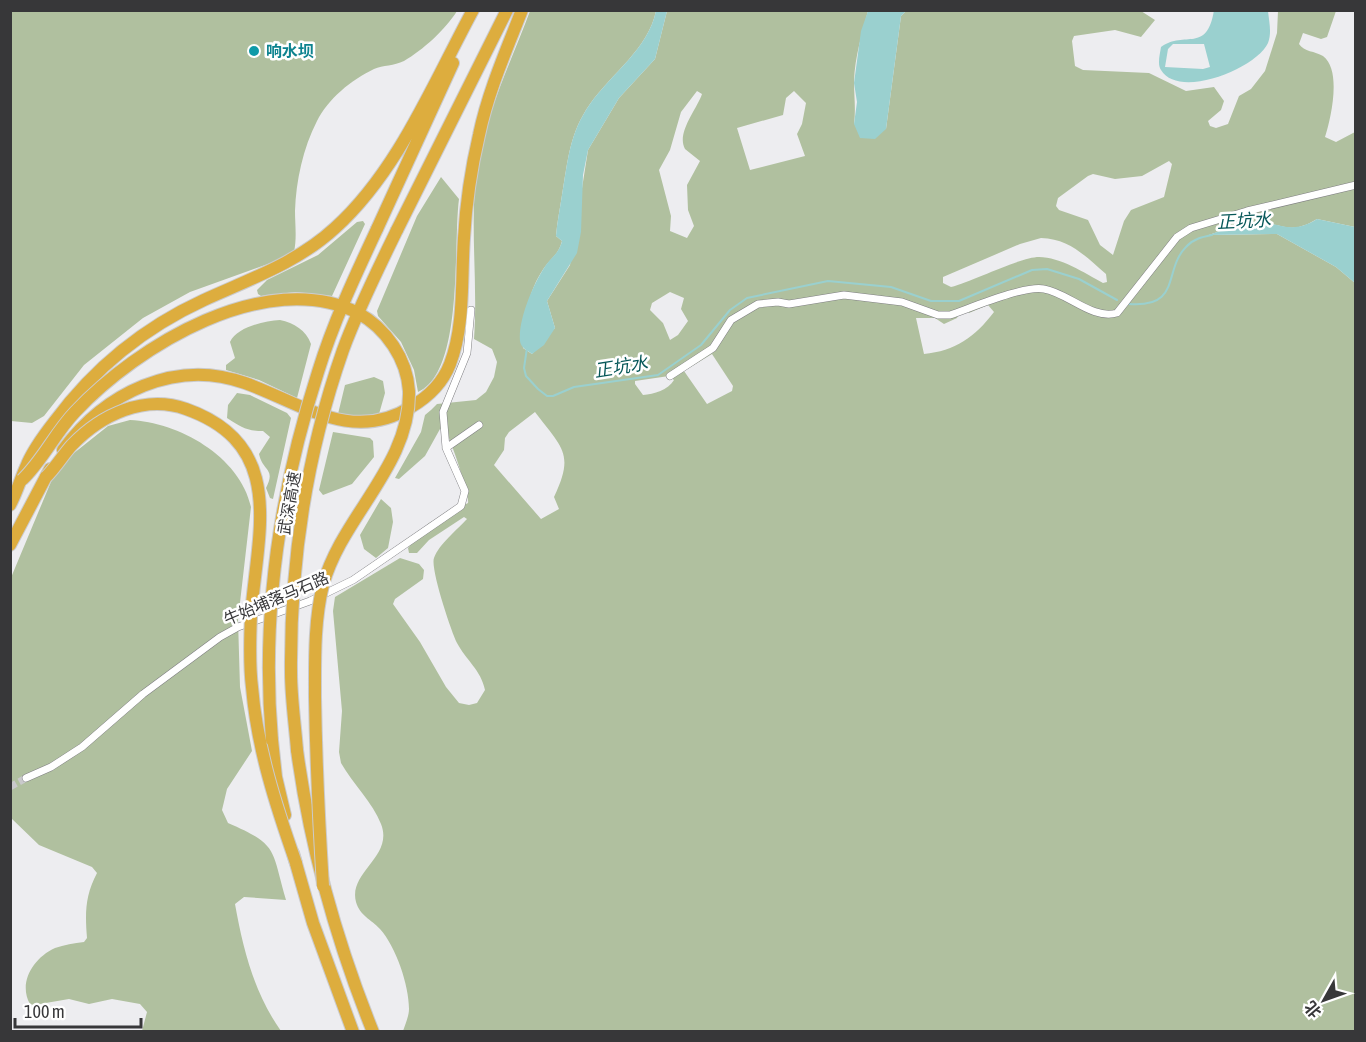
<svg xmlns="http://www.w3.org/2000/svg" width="1366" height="1042" font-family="'Asap Condensed','Noto Sans SC',sans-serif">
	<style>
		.green { fill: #b0c09f; fill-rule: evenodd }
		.water { fill: #9ad0cf; fill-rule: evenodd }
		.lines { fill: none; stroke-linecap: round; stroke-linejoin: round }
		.stream { stroke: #9ad0cf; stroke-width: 2 }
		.street-tunnel { stroke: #c9c9cb; stroke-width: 7; stroke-dasharray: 7 3.5; stroke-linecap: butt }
		.street-casing { stroke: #7f7f82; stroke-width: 8 }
		.highway-casing { stroke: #cbcbcc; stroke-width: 14 }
		.street { stroke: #fff; stroke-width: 7 }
		.highway { stroke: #ddad3e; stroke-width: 12 }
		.highway-bridge-casing { stroke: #cbcbcc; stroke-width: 14; stroke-linecap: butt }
		.highway-bridge { stroke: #ddad3e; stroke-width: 12 }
		.culture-dot { fill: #0f9aa8; stroke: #fff; stroke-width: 2 }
		.labels { text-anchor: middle; stroke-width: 5; stroke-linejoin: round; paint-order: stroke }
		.culture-label { font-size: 16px; font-weight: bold; fill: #0d838f; stroke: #fff; text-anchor: start }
		.street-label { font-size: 16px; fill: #373739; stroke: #fff }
		.water-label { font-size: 18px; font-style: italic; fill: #065758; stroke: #fff }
	</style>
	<rect width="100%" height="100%" fill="#ededf0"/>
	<path class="green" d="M10,11H457C446,29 423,50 404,61C394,66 383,65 374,69C351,80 328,99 317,121C303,148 296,181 295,211C295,224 297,238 294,252L290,256L190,292L143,318L84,365L44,416L32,423L11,421Z
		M530,11H656C648,49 612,73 590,104C569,134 568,161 562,195C560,209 557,222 556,236L562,241C559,254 551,258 544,268C528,291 523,321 523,348L532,354L555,328L547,301L570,265L588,150L619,98L655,59L667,11H868C862,34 855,56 854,81C854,96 856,109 854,124L886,129L901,16L906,11H1141L1155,20L1141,37L1115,30L1074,36L1072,41L1075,66L1083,70L1149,73L1186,91L1214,87L1224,101L1221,110L1208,121L1210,126L1216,128L1228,124L1239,96L1251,89L1265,71L1277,33L1278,11H1336L1327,37L1321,39L1303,33L1299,44C1304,52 1315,51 1323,56C1342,70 1331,118 1325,137L1336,142L1355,132V227L1317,219C1287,237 1283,221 1254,223C1239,223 1224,230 1209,235L1277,234L1336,267L1355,283V1031H403C405,1025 409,1016 409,1009C409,985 396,947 380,929C371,919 360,916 356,902C348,872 394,857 381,824C373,803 353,784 341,763L339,752L342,711L333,611L335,597L400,558L419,564L424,570L423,579L395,599L393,604L420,642L446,687L459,703L469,705L477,703L485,690C481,670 466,660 457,643C451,631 430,568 434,558C439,544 457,530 467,519L464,517L429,540L417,553H409L408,548L429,523L468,503C470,496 451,441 446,431L440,429L425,456L399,479L395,478L421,432L425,415L431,410L437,404L476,400L486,392L494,377L497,362L492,349L474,339C478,284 470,230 476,175C482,121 511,62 530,11ZM697,91L702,94C697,109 676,133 685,149L700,161L687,185L688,210L694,226L687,238L670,231L671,216L659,170L670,150L681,112ZM794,91L806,103L802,124L797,134L805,156L750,170L737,128L783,115L786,98ZM1169,161L1172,164L1164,197L1131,210L1124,221L1113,255L1100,245L1088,220L1059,210L1056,206L1058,198L1088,176L1093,174L1115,179L1142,176ZM1041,238C1070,239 1085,256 1106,274L1107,282L1103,283C1085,273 1060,257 1039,257C1020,257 974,281 951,287L943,283V277L1020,244ZM670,292L684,298L681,309L688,321L678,335L670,340L663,323L650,310L652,303ZM988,305L994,312C975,337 955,351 924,354L916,318H935L944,324L957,318L960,310L967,308L969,313ZM712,354L733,386L732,391L707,404L684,371ZM669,376L674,380C668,390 654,394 643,395L635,384V381ZM535,412C562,448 575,453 554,497L559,509L541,519L494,465L504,450L505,438L509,432Z
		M441,177L459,199C453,244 464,372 418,392L414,370L401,342L378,316L377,311L417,216Z
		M363,221L365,224L332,296L296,292L261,296L258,294L257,290L267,280L318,255L357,222Z
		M280,320C294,323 306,330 311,344L297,398L259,380L226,370V365L235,358L230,342C237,327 264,321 280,320Z
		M374,377L383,381L385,393L379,414L358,417L338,414L345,385Z
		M237,393L250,395L287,413L291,418L273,499L270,498L266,488C276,468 263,472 259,454L270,437L263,431C246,431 241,427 227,418L228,405Z
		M130,420C178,422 240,456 251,507L238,620L240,687L252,751L227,789L222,810L228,823C279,845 271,849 286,900L244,897L235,904C243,949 254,993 281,1031H142L147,1012L140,1004L112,999L89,1004L69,999L34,1005L30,1004C18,983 33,958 55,948C64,945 74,943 84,942L87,938C85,913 85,896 97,873L92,867L39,845L11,818L10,580L53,477L69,457L108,426Z
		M333,432L370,438L373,441L374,457L352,484L323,495L319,490Z
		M381,499L391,508L393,522L388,548L376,558L364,549L360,535Z"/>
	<path class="water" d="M1214,10L1268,11C1269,21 1272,33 1268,43C1257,68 1179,100 1161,70C1157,64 1160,54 1161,47C1185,30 1207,54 1214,10ZM1173,44H1204L1210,67L1203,69L1165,67L1168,49Z
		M656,11H667L655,59L619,98L588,150L583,175L581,232L577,253L547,301L555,328L544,345L532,354C527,350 521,348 520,341C518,320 533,285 544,268C550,258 559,254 562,241L556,236C557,222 560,209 562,195C568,161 569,134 590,104C612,73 648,49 656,11Z
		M868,11H906L901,16L886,129L875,139L860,138L854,124L857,102L854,83L861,31Z
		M1317,219L1355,227V283L1336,267L1277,234L1209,235C1223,230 1239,223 1254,223C1281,221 1290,236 1317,219Z"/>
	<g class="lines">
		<path class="stream" d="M1129,304C1182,308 1163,270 1186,247C1193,239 1202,237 1212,235
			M527,348L524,368L526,376L538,389L547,396H553L574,387L658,375L701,345L730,310L747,298L828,281L891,287L931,301H959L1032,270L1047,269L1079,279L1117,300"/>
		<path class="street-tunnel" d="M10,787L26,778"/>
		<g class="street-casing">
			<path id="street" d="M670,376L713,348L731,320L758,304L778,302L789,304L844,295L902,302L938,315H950C971,308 1024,285 1044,289C1068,293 1092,320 1117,313L1177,237L1191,228L1247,211L1356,185
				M446,448L479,425
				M26,778L51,767L82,747L143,694L220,637L238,627L310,601L353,580L461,506L465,491L446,448L443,412L467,353L471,310"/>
		</g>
		<g class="highway-casing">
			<path id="highway" d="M377,229L453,63
				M397,230L507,10
				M63,450C105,393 175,358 245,383C301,403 352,444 411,407C428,397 443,382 450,364C465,325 461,279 464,238C466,203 471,169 479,135C488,92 506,51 522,10
				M10,505C17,492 20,480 26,467C32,451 44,435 55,421C95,367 143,328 204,300C250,279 297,263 335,228C398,171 433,84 473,10
				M10,545L50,469
				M272,740L276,777L285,815
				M297,750C310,847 336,940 373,1032
				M293,853L313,923L353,1032"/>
		</g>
		<use href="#street" class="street"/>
		<use href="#highway" class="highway"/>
		<g class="highway-bridge-casing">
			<path id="highway-bridge" d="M46,477C56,467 63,455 72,445C101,415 144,394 186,409C288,445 257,534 251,615C250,638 249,664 252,687C257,748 276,806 296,863
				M22,480C43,460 55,433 75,412C137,346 266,267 358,313C386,328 407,359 409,391C411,465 342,516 323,585C314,621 315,660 315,697C316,760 319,823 323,886
				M272,740C261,615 280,490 318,372C333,323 355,276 377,229
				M297,750C295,724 291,698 291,672C290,563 307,453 343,350C358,309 378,269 397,230"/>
		</g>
		<use href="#highway-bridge" class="highway-bridge"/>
	</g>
	<circle class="culture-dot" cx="254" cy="51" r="6"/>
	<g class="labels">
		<g class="culture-label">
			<text x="266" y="57">响水坝</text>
		</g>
		<g class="street-label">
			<text transform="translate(289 503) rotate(-80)" y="6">武深高速</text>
			<text transform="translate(276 598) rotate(-23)" y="6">牛始埔落马石路</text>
		</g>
		<g class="water-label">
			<text transform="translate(1244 221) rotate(-3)" y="6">正坑水</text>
			<text transform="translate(621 367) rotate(-9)" y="6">正坑水</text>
		</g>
	</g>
	<rect width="1366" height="1042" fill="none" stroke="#373739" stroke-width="24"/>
	<g transform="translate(1324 1000) rotate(230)" stroke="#ffffff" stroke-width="4.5" paint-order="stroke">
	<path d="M0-4.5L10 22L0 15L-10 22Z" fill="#373739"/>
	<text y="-9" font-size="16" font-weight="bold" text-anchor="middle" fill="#373739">北</text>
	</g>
	<path d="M15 1018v9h126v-9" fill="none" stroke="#373739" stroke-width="3"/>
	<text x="24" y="1018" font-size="18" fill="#373739" stroke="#ffffff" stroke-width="4.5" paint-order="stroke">100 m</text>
</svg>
